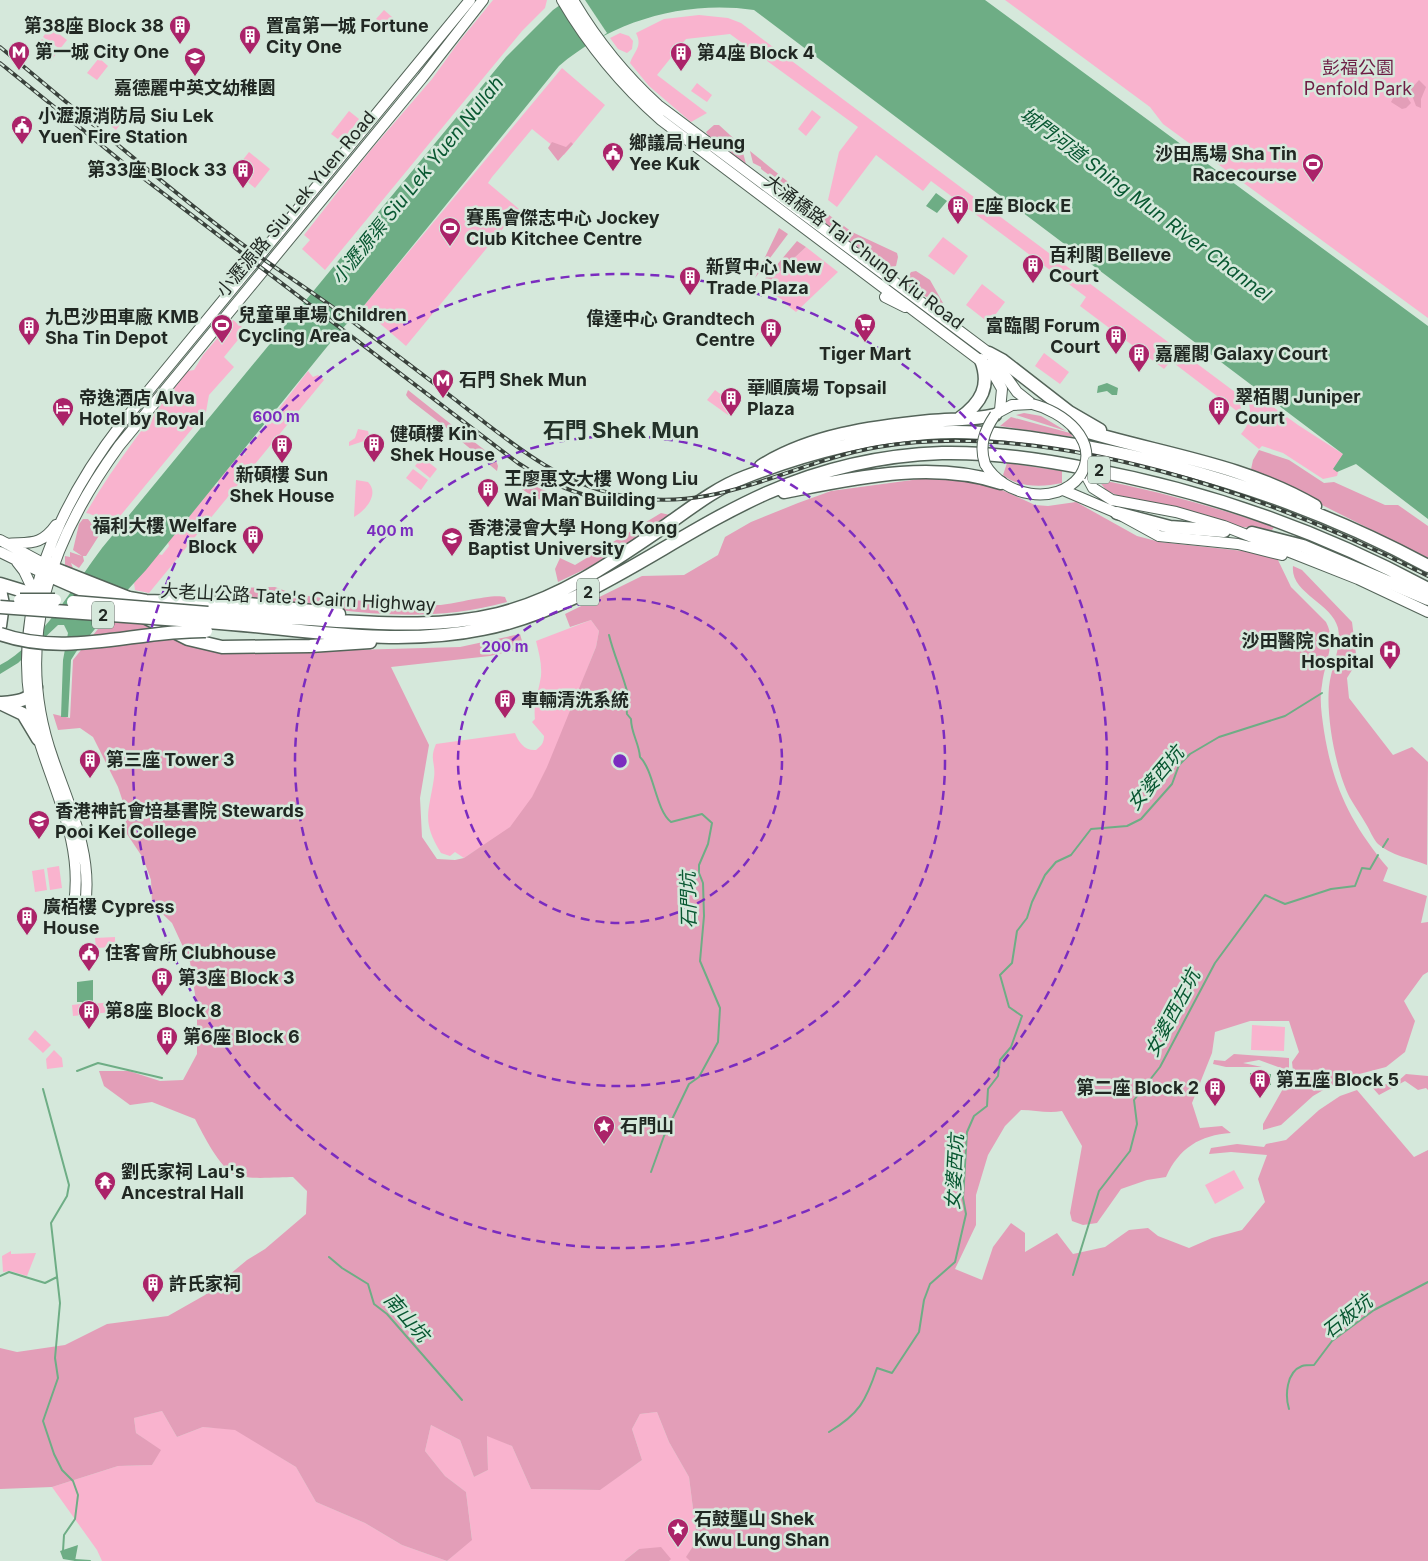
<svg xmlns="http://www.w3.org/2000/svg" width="1428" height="1561" font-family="Inter,'Noto Sans TC',sans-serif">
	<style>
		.green { fill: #f9b3ce }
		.forest { fill: #e39eb8 }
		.water { fill: #6ead85 }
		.pier { fill: #d5e8db }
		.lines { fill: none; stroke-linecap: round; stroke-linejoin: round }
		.stream { stroke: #6ead85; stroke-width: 2 }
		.major-casing { stroke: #546459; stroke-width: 12 }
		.highway-casing { stroke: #546459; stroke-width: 15 }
		.major { stroke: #fff; stroke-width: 10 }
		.highway { stroke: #fff; stroke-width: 12 }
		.rail-casing { stroke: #39413b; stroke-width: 4 }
		.rail { stroke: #d5e8db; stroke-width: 2; stroke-dasharray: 5.5; stroke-linecap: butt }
		.major-bridge-casing { stroke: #546459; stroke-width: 12; stroke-linecap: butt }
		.highway-bridge-casing { stroke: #546459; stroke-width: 15; stroke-linecap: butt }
		.major-bridge { stroke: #fff; stroke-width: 10 }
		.highway-bridge { stroke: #fff; stroke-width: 12 }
		.ring { fill: none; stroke: #7b2cbf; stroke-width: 2.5; stroke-dasharray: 9 6 }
		.labels { text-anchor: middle; stroke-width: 5; stroke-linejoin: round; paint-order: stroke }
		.shield { fill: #d5e8db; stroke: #57625a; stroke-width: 1 }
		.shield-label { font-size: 16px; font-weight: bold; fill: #212823 }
		.poi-label { font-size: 18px; font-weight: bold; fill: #212823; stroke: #d5e8db; text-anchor: start }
		.park-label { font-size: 18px; fill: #6e1e45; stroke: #d5e8db }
		.street-label { font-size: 18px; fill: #212823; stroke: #d5e8db }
		.water-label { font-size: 19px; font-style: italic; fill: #085731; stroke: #d5e8db }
		.district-label { font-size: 22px; font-weight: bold; fill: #243229; stroke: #d5e8db }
		.centre { fill: #7b2cbf; stroke: #d5e8db; stroke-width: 2.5 }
		.ring-label { font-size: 15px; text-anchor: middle; font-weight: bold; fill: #7b2cbf; stroke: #d5e8db; stroke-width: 5; stroke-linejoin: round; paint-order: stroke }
	</style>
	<rect width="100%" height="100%" fill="#d5e8db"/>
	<path class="green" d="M493,0H547L545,8L522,31L325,270L302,249L310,240L304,235L370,151L432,79L458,43Z
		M1005,0H1428V318L1163,124L1150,107Z
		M384,10L399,23L391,32L376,19Z
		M699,15L728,18L741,23L1239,395L1242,415L1171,361L1164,369L1080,306L1086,297L931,181L923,191L876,155L837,207L828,200L839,152L858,127L730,34L686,39L657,75L707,113L691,122L649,86L630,63C634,51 643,47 636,33L664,19Z
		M50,27L67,40L60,49L43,37Z
		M620,33L629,36L633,41L632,49L627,53L618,49L610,38Z
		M42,39L58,51L51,61L35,48Z
		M99,58L108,66L97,80L87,73Z
		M562,68L605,105L564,155L532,129L492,177L488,183L519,209L406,346L362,308Z
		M697,83L712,95L707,102L691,91Z
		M812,110L821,117L806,136L798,129Z
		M107,111L121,123L116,130L102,119Z
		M349,111L359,119L342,142L331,134Z
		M249,152L270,169L255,188L234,171Z
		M943,237L968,256L954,275L928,256Z
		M806,247L838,272L796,312L783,302L784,301L763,287Z
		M982,284L1005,302L989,323L966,305Z
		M233,320L246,330L224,357L234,367L209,395L206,412L111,527C101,525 96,514 86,513C115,463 152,416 188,371L194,370L203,355Z
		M1044,353L1069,372L1060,384L1035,366Z
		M308,371L313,377L318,375L324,380L149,593L135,590L134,583L158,554L162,555L169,546L168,542L214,486L219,487L218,481L238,457L241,454L245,455V449L258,436Z
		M1247,388L1298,425L1343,454L1337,476L1323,479L1283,453L1262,446L1259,449L1241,434C1257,415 1247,406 1247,388Z
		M715,390L735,405L728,415L707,400Z
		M358,429L368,431L370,439L349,446V442L355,438Z
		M422,457L437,469L430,478L415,466Z
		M413,469L428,480L421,490L406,478Z
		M356,480L368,482C380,494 365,511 354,517Z
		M591,620L599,631L596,647C575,698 550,779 517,820C504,836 480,847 464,858L455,852L450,856L441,853C421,821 429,812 434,778C436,762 429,760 436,744L515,733C519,743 525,751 536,750C541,746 544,743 544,736L532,722L535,719C533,705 539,690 541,676C542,664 539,653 536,641Z
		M59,866L62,888L50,890L47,868Z
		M44,869L47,890L35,892L32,871Z
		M115,937V947L96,948L95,938Z
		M111,1002V1012L73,1016L72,1005L80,1004L81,1009L87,1011L92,1008L93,1004Z
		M1252,1025L1285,1027L1284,1051L1251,1050Z
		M35,1030L51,1045L43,1053L28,1039Z
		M54,1050L62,1058L63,1067L47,1069L46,1059Z
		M1234,1170L1244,1188L1215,1204L1205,1185Z
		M11,1251V1254L36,1253L27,1276L10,1271L3,1272L2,1256Z
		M162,1411L177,1437L203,1427L235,1429L296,1467L316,1502L365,1523L402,1545L447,1561L472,1539L466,1492L445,1476L425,1451L431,1425L460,1440L474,1477L488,1470L487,1435L512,1446L531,1489L599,1490L642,1460L632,1429L640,1414L657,1412L669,1442L689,1477L697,1540L687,1556L690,1561H669L670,1559L639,1549L624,1561H102L97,1550L52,1487L118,1466L152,1465L160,1450L136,1433L134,1418Z"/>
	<path class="forest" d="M1419,80L1426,87L1421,99V108L1416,106L1410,90Z
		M1403,91L1411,103L1406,108L1402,109L1391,102L1395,95Z
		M714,125H719L741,145L746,164L710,138L706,132Z
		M552,142L566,147L571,142L573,144L558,161L548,148Z
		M750,151L792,185H781L775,177L773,178L761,169V167L753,163Z
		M802,195L852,232L897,253L898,257L896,266L886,268L802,206L796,200Z
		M779,228L788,234L755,278Z
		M797,241L806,247L763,287L760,285Z
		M916,271L930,280L943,303L941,306L907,285V279L911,272Z
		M408,390L452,425L449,430L409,399L406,395Z
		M1024,413L1041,416L1066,431L1016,415Z
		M1011,417L1070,433L1073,437L1000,426Z
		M460,431L495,458L498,466L497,471L455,436Z
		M1259,450L1289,460L1324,483L1334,482L1385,505H1398L1428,526V558L1300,494L1250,474L1253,460Z
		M1007,463L1062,471V483C1043,487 1019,488 1003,475Z
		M927,478L970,481L1002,490L1035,505L1048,506L1076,502L1137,536L1160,542L1262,553L1277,558L1291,587L1326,622C1337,642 1324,664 1322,685C1319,700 1322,716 1324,731C1333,787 1351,824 1388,868L1383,881L1427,896L1421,923L1428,922V972L1423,975L1404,1001L1415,1021L1405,1052L1386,1067L1344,1078L1313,1096L1281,1125L1263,1130V1124L1293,1071L1292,1062L1299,1052L1289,1021H1250L1215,1032L1212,1053L1192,1103L1200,1128L1222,1126L1231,1133C1200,1135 1179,1148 1166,1177L1147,1180L1121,1189L1097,1223L1083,1225L1072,1221L1070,1213L1082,1146L1062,1111C1048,1114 1035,1110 1021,1110L1005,1126L988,1155L976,1195V1225L955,1269L982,1280L993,1247L1011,1223L1025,1233V1252L1057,1233L1073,1254L1105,1247L1129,1230L1148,1228L1158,1236L1189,1248L1212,1238L1242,1230L1265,1202L1258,1179L1267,1155L1231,1152L1209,1154L1211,1148L1237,1144L1264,1147L1266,1144L1286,1140L1319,1110L1340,1096L1357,1090L1414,1157L1428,1150V1561H690L686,1557L697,1540L689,1477L669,1442L657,1412L640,1414L632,1429L642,1460L600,1490L531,1489L512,1446L487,1436L488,1470L474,1477L460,1440L431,1425L425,1451L445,1476L466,1492L472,1540L447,1561L402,1545L365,1523L316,1502L296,1467L235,1430L203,1427L177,1437L162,1411L134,1418L136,1433L161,1450L152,1465L118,1466L52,1487L0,1489V1348L17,1352L65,1345L107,1324L168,1316L205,1295L247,1260L265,1249L306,1214L307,1191L293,1177C280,1177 246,1180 235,1175C219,1167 203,1134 195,1119L152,1102L130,1105L104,1086L99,1071H129L160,1081L183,1080L197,1054V1007L190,962L172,923L152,904L151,880L143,858L127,834L124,805L118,787L93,737L80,728L58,730L53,714L70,718L73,660L114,609L243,653L460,647L520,634L524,648L490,656L391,667L429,745L420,798L422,837L437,859L455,860L464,858L510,827L532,797L547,767L596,647L599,631L591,620L570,627L565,614L642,576L684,575L718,555L725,537L751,522L798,503L831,491Z
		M1097,479C1157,491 1216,507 1274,527L1272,530L1242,527L1203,514L1129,500L1107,491Z
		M526,482L559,497L560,501L536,499L522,489Z
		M661,513L670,515L602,561L558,582L555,569L560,558L575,565Z
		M83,519H88L100,534L86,556H83L84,561L79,568L71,563L74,571L65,567V556L70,557V552L82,556L73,550L79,524Z
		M1293,566L1302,570L1352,622L1357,662L1347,678L1349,698L1393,755L1412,747L1428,762L1427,865C1412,859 1390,855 1378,844C1373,839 1370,830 1366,824C1361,815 1355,807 1350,798C1336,771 1326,718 1329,687C1331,667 1342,648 1338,628C1332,603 1290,593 1293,566Z
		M275,587C303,599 335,598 365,601C389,603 413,606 438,605C455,604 493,593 505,597L507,602C414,627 344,609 251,600C230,598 208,598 186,598L230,588Z
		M1234,1054L1289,1058V1071L1259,1060L1243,1063L1262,1067H1226L1213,1064L1214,1060L1225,1061Z
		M1406,1074L1428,1076V1090L1426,1088L1418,1090L1405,1081L1379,1095L1371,1086L1396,1083Z
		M661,1547L671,1559L669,1561H624L639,1549Z"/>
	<path class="water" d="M567,0H985L1428,326V519L1356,464L1337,472L1333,469L1343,454L754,10C684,0 612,21 559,66L362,308L339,332L146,570L122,596L76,652L71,660L68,717H61L63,660L68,633L64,625H58L18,663L0,674V665C41,644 74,585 102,548L506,57L553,10Z
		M936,193L947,201L937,213L926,206Z
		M1019,318L1034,328L1028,335L1014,325Z
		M1107,383L1118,388L1117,395H1112L1107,391L1097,393L1098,386Z
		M93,980V1001H90V1007L86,1009L82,1002H77V982Z
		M1250,1073L1271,1074V1085H1250Z
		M78,1545L75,1561L63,1559L60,1551Z"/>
	<path class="pier" d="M563,0H585L607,33L587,47L558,3Z"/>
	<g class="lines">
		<path class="stream" d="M609,635C614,656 623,674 628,695C629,703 626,707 627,714L631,719C631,733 639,743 640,757C654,771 656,811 671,822L702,814L712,823L708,844L699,865V873L703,883L704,916L700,961L720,1008L718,1042L699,1077L689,1084L664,1136L651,1172
			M1383,847L1388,839
			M77,1071L98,1063L162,1078
			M43,1089L69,1185L67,1196L51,1223L60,1303L55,1358L58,1378L43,1421L54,1454L62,1470L73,1481L78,1495L75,1519L64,1535L63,1551
			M329,1257L342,1268L368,1284L374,1304L387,1314L462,1400
			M1073,1275L1099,1191L1130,1151L1137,1124L1134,1100L1160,1067L1215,963L1265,895L1285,904L1331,889L1355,886L1362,868L1370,869L1378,855
			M0,1276L9,1272L45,1283L57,1277
			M1289,1409C1285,1396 1286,1372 1302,1366C1305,1365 1310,1365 1314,1365L1332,1341L1374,1310L1428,1282
			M829,1432C859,1414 866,1401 877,1368L892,1373L919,1332L924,1300L930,1284L955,1262L966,1214L963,1198L967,1132L974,1116L987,1106L988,1089L998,1076L1000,1060L1011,1047L1022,1016L1009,1007L1000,975L1012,963L1017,931L1027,918L1032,902L1045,875L1056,862L1071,855L1091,829L1127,826L1141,819L1172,784L1179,765L1190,754L1219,737L1285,716L1322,693
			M75,1560L90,1561"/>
		<g class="major-casing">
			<path id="major" d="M562,0C589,46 621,85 661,120L990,368L1002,389L1000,410
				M573,0C596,39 624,74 658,105L989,353L1017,392L1032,404
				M885,297L905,307
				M997,413L1012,405L1031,404
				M985,464C1003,496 1056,507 1080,476
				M1087,477L1093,488L1112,500L1176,512L1224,526L1358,579L1428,612
				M1063,490L1117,513L1159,536L1238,544L1282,555
				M0,540L50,567
				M7,544C30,542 41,546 56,525
				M0,552L47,575
				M17,562L24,571L35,594
				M74,904C83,844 56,796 39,740C3,627 53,512 122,423L470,0
				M85,905C93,854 69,806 53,759C12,644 50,541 119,446L422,78L483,0"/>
		</g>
		<g class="highway-casing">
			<path id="highway" d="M989,353L1002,360L1069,412L1100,430
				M960,418C981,403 991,386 981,360
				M1075,428C1154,453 1242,463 1315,506
				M761,466C811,435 871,427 930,421C952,419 973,420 995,415
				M784,492C855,478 931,460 1001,483
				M1117,513L1170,527L1224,531
				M1252,533L1303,546L1428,599
				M53,568L129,598L146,601L248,604L339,614
				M50,576L116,605
				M0,584L33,594
				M0,590L3,604L0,626
				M208,613C251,615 294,618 337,621C391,624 444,627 498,614C562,598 614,561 668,524C692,507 718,487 745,477C804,454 864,438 927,433C979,429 1030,437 1081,446C1201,468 1320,508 1428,566
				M144,617L188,639L222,647L310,646L370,642
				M207,622C298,628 392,648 483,629C588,608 670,536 767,493C822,469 882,455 942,453C992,452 1040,459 1089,469C1207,491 1322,532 1428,589
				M0,703L23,714L38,739
				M2,703C16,702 30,701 36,687"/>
		</g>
		<use href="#major" class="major"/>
		<use href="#highway" class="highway"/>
		<g class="rail-casing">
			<path id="rail" d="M0,47C79,112 156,179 238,241C277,270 318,295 357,325C393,352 430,380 466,408C514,445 559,483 619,495C715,516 787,463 878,447C1050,418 1276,497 1428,576
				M0,63L126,165L518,463C556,489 597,502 642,506"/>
		</g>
		<use href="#rail" class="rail"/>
		<g class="major-bridge-casing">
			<path id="major-bridge" d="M1032,404C1062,411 1102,441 1080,476
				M985,464C979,446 984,431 995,415"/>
		</g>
		<g class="highway-bridge-casing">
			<path id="highway-bridge" d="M20,600H55
				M73,602L208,613
				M0,607L207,622
				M0,634C68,658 136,630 206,631"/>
		</g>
		<use href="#major-bridge" class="major-bridge"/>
		<use href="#highway-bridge" class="highway-bridge"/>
	</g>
	<g class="ring">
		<circle cx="620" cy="761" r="162"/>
		<circle cx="620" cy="761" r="325"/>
		<circle cx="620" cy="761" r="487"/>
	</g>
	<defs>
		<g id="building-pin" transform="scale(1.125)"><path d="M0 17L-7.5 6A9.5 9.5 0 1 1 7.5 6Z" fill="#ab2369" stroke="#d5e8db"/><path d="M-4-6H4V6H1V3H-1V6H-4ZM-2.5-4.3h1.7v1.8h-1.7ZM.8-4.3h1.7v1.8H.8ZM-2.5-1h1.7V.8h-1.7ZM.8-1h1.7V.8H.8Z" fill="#fff"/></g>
		<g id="metro-pin" transform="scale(1.125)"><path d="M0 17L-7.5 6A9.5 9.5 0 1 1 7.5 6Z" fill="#ab2369" stroke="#d5e8db"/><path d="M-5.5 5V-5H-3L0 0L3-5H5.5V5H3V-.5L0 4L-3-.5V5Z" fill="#fff"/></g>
		<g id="school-pin" transform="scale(1.125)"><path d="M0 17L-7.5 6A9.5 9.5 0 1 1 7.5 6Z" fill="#ab2369" stroke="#d5e8db"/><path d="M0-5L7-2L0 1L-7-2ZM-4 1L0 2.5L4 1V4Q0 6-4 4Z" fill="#fff"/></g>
		<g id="civic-pin" transform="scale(1.125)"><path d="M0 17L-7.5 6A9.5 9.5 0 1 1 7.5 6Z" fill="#ab2369" stroke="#d5e8db"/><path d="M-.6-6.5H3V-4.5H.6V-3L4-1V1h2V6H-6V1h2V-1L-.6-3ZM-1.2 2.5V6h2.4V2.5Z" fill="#fff"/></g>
		<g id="stadium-pin" transform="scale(1.125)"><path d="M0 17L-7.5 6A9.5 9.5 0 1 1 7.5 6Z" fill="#ab2369" stroke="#d5e8db"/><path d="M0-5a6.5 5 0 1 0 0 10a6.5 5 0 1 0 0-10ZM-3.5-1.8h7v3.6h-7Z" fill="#fff"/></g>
		<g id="supermarket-pin" transform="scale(1.125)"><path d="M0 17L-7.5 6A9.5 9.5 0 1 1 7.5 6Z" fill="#ab2369" stroke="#d5e8db"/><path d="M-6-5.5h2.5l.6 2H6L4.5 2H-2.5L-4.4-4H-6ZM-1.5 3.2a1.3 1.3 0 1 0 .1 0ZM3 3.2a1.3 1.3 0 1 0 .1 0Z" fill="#fff"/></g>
		<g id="hotel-pin" transform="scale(1.125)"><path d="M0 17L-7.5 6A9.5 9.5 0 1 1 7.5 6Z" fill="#ab2369" stroke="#d5e8db"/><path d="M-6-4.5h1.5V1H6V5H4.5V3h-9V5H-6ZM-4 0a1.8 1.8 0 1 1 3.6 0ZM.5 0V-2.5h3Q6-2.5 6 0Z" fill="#fff"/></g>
		<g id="university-pin" transform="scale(1.125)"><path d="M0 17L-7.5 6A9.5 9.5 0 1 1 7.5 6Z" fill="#ab2369" stroke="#d5e8db"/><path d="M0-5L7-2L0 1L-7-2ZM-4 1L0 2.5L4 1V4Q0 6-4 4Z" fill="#fff"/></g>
		<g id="hospital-pin" transform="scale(1.125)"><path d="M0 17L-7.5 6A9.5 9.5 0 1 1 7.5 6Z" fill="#ab2369" stroke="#d5e8db"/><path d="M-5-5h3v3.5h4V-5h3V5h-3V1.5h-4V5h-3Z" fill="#fff"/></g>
		<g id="sight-pin" transform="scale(1.125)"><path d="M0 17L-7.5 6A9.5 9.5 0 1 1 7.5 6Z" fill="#ab2369" stroke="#d5e8db"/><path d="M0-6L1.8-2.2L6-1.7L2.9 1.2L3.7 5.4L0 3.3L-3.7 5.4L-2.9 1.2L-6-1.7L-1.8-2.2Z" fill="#fff"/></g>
		<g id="temple-pin" transform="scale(1.125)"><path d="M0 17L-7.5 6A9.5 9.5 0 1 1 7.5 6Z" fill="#ab2369" stroke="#d5e8db"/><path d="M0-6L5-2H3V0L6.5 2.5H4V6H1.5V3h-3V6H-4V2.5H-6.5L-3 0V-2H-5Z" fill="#fff"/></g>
	</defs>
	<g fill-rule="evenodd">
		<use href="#building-pin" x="180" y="26"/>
		<use href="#building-pin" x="250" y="36"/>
		<use href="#metro-pin" x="19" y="52"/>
		<use href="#building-pin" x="681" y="53"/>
		<use href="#school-pin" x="195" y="58"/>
		<use href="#civic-pin" x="22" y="126"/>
		<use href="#civic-pin" x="613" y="153"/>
		<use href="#stadium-pin" x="1313" y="164"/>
		<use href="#building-pin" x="243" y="170"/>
		<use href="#building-pin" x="958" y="206"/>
		<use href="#stadium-pin" x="450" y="228"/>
		<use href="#building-pin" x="1033" y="265"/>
		<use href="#building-pin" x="690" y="277"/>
		<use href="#supermarket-pin" x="865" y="324"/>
		<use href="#stadium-pin" x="222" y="325"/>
		<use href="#building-pin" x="29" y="327"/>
		<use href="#building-pin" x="771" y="329"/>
		<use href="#building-pin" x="1116" y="336"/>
		<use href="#building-pin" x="1139" y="354"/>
		<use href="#metro-pin" x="443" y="380"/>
		<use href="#building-pin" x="731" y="398"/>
		<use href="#building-pin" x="1219" y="407"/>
		<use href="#hotel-pin" x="63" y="408"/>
		<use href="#building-pin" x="374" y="444"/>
		<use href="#building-pin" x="282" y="445"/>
		<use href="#building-pin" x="488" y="489"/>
		<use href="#building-pin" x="253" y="536"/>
		<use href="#university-pin" x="452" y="538"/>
		<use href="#hospital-pin" x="1390" y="651"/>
		<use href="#building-pin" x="505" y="700"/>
		<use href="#building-pin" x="90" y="760"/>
		<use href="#school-pin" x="39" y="821"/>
		<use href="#building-pin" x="27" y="917"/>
		<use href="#civic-pin" x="89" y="953"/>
		<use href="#building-pin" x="162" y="978"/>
		<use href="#building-pin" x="89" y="1011"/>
		<use href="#building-pin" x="167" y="1037"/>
		<use href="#building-pin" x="1260" y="1080"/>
		<use href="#building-pin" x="1215" y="1088"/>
		<use href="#sight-pin" x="604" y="1126"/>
		<use href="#temple-pin" x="105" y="1182"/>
		<use href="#building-pin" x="153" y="1284"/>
		<use href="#sight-pin" x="678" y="1529"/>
	</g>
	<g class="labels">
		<g class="shield">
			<rect x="1088" y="456.5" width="22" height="27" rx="4"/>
			<rect x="577" y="578.5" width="22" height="27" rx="4"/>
			<rect x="92" y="601.5" width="22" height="27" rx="4"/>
		</g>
		<g class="shield-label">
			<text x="1099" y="476">2</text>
			<text x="588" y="598">2</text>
			<text x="103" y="621">2</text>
		</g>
		<g class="poi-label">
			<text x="164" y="32" text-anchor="end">第38座 Block 38</text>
			<text x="266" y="32">置富第一城 Fortune<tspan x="266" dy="21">City One</tspan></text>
			<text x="35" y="58">第一城 City One</text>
			<text x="697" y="59">第4座 Block 4</text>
			<text x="195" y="94" text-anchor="middle">嘉德麗中英文幼稚園</text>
			<text x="38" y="122">小瀝源消防局 Siu Lek<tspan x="38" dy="21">Yuen Fire Station</tspan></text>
			<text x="629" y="149">鄉議局 Heung<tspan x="629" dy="21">Yee Kuk</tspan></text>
			<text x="1297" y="160" text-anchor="end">沙田馬場 Sha Tin<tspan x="1297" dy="21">Racecourse</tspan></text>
			<text x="227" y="176" text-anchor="end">第33座 Block 33</text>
			<text x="974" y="212">E座 Block E</text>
			<text x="466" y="224">賽馬會傑志中心 Jockey<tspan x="466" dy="21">Club Kitchee Centre</tspan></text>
			<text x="1049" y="261">百利閣 Belleve<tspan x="1049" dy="21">Court</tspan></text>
			<text x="706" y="273">新貿中心 New<tspan x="706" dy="21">Trade Plaza</tspan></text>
			<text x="238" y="321">兒童單車場 Children<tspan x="238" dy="21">Cycling Area</tspan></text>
			<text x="45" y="323">九巴沙田車廠 KMB<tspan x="45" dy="21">Sha Tin Depot</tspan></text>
			<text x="755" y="325" text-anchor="end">偉達中心 Grandtech<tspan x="755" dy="21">Centre</tspan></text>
			<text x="1100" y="332" text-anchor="end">富臨閣 Forum<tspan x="1100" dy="21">Court</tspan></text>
			<text x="865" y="360" text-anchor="middle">Tiger Mart</text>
			<text x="1155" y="360">嘉麗閣 Galaxy Court</text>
			<text x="459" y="386">石門 Shek Mun</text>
			<text x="747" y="394">華順廣場 Topsail<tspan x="747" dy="21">Plaza</tspan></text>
			<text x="1235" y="403">翠栢閣 Juniper<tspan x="1235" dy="21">Court</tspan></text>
			<text x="79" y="404">帝逸酒店 Alva<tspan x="79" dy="21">Hotel by Royal</tspan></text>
			<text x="390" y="440">健碩樓 Kin<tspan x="390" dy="21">Shek House</tspan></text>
			<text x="282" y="481" text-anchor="middle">新碩樓 Sun<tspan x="282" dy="21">Shek House</tspan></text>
			<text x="504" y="485">王廖惠文大樓 Wong Liu<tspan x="504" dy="21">Wai Man Building</tspan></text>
			<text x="237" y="532" text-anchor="end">福利大樓 Welfare<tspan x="237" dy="21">Block</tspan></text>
			<text x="468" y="534">香港浸會大學 Hong Kong<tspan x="468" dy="21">Baptist University</tspan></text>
			<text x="1374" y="647" text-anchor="end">沙田醫院 Shatin<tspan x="1374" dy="21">Hospital</tspan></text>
			<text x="521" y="706">車輛清洗系統</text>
			<text x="106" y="766">第三座 Tower 3</text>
			<text x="55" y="817">香港神託會培基書院 Stewards<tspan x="55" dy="21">Pooi Kei College</tspan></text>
			<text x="43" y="913">廣栢樓 Cypress<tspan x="43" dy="21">House</tspan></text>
			<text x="105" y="959">住客會所 Clubhouse</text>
			<text x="178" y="984">第3座 Block 3</text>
			<text x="105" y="1017">第8座 Block 8</text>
			<text x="183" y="1043">第6座 Block 6</text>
			<text x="1276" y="1086">第五座 Block 5</text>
			<text x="1199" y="1094" text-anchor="end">第二座 Block 2</text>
			<text x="620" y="1132">石門山</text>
			<text x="121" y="1178">劉氏家祠 Lau's<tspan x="121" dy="21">Ancestral Hall</tspan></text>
			<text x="169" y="1290">許氏家祠</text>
			<text x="694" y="1525">石鼓壟山 Shek<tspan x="694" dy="21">Kwu Lung Shan</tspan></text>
		</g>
		<g class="park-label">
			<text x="1358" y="74">彭福公園<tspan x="1358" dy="21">Penfold Park</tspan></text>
		</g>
		<g class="street-label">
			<text transform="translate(296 204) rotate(-50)" y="6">小瀝源路 Siu Lek Yuen Road</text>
			<text transform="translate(864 252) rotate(37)" y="6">大涌橋路 Tai Chung Kiu Road</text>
			<text transform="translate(298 598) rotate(3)" y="6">大老山公路 Tate's Cairn Highway</text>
		</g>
		<g class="water-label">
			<text transform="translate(417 180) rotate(-51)" y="7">小瀝源渠 Siu Lek Yuen Nullah</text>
			<text transform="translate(1146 204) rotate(37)" y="7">城門河道 Shing Mun River Channel</text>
			<text transform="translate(1155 778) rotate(-50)" y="7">女婆西坑</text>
			<text transform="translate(688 900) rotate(-91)" y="7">石門坑</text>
			<text transform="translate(1172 1013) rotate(-62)" y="7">女婆西左坑</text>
			<text transform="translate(954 1172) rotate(-87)" y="7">女婆西坑</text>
			<text transform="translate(1347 1316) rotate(-38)" y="7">石板坑</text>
			<text transform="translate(407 1317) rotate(49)" y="7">南山坑</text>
		</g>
		<g class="district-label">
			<text x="621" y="438">石門 Shek Mun</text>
		</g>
	</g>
	<circle cx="620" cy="761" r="8" class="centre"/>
	<g class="ring-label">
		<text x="276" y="422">600 m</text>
		<text x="390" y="536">400 m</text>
		<text x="505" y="652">200 m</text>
	</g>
</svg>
